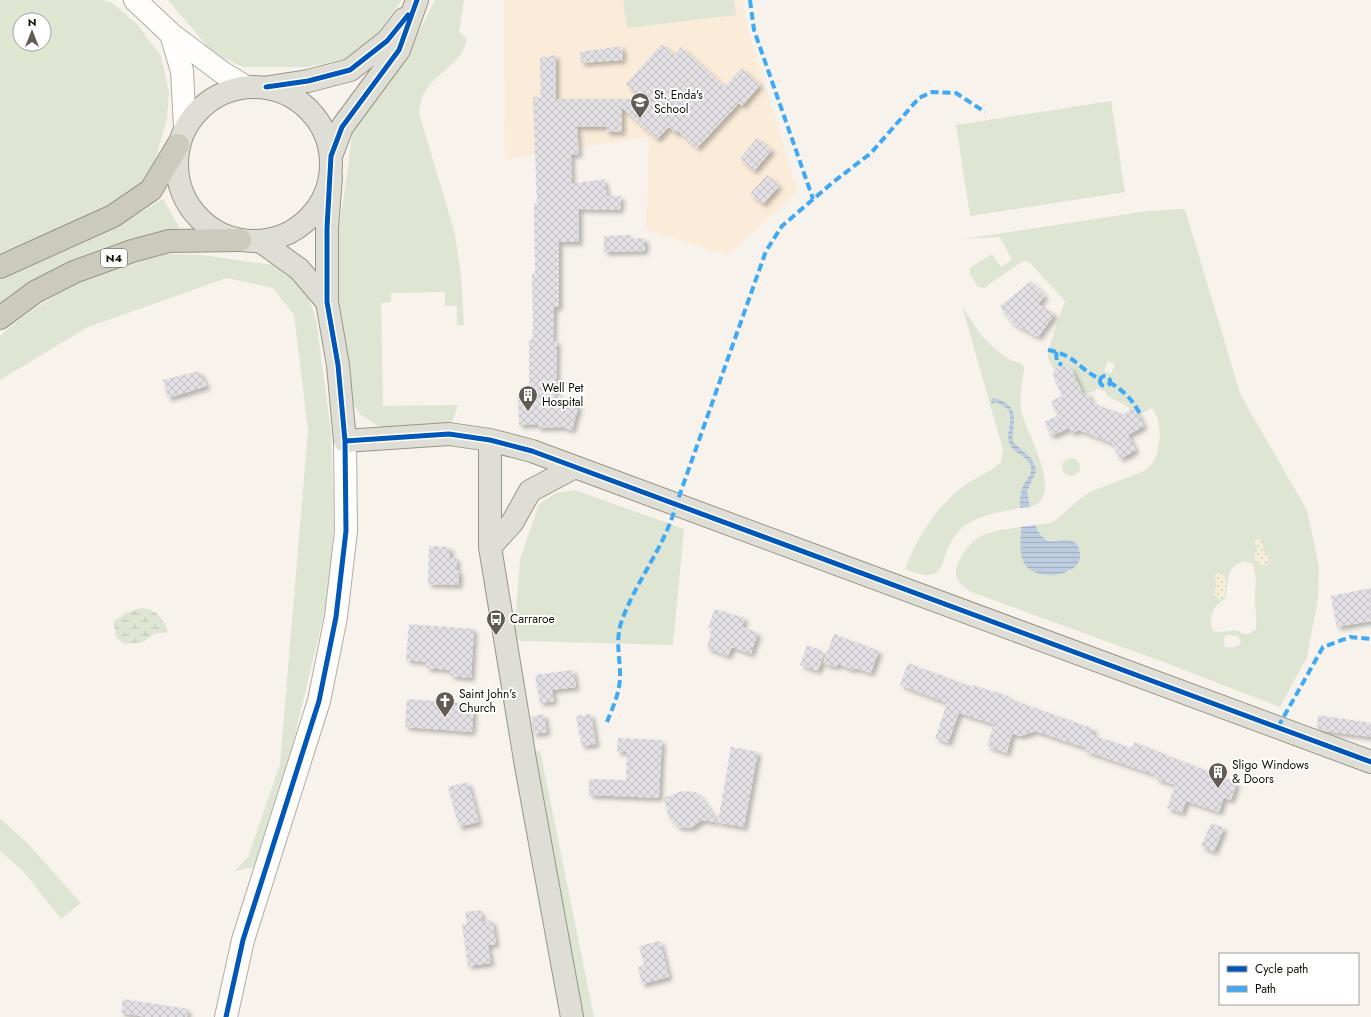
<svg xmlns="http://www.w3.org/2000/svg" width="1371" height="1017" font-family="Jost,sans-serif">
	<style>
		.built { fill: #faecd9 }
		.green { fill: #dee6d3; fill-rule: evenodd }
		.wetland { fill: url(#wetland-marsh) }
		.sand { fill: url(#sand-dots) }
		.water { fill: url(#water-rules) }
		.building { fill: url(#building-cross-hatch); filter: url(#shadow) }
		.lines { fill: none; stroke-linecap: round; stroke-linejoin: round }
		.minor-casing { stroke: #b2aca4; stroke-width: 24 }
		.major-casing { stroke: #989584; stroke-width: 24 }
		.highway-casing { stroke: #989584; stroke-width: 24 }
		.minor { stroke: #fefdfc; stroke-width: 22 }
		.major { stroke: #dfded6; stroke-width: 22 }
		.highway { stroke: #cbcabc; stroke-width: 22 }
		.quiet { stroke: #3fa9f5; stroke-width: 4; stroke-dasharray: 8 4; stroke-linecap: butt }
		.cycleway-casing { stroke: #fff; stroke-width: 8 }
		.cycleway { stroke: #0057b8; stroke-width: 5 }
		.labels { text-anchor: middle; stroke-width: 4; stroke-linejoin: round; paint-order: stroke }
		.shield { fill: #fff; stroke: #5a554f; stroke-width: 1 }
		.shield-label { font-size: 11px; font-weight: bold; fill: #130c03 }
		.poi-label { font-size: 12px; fill: #130c03; stroke: #fff; text-anchor: start }
	</style>
	<defs>
		<pattern id="wetland-marsh" width="20" height="14" patternUnits="userSpaceOnUse"><rect width="20" height="14" fill="#dee6d3"/><path d="M1 5h8M5 5V1M11 12h8M15 12V8" fill="none" stroke="#bec4b4"/></pattern>
		<pattern id="sand-dots" width="8" height="8" patternUnits="userSpaceOnUse"><rect width="8" height="8" fill="#f6eed7"/><path d="M2 2h.1M6 6h.1" fill="none" stroke="#d2cbb7" stroke-width="1.8" stroke-linecap="round"/></pattern>
		<pattern id="water-rules" width="6" height="5" patternUnits="userSpaceOnUse"><rect width="6" height="5" fill="#bccddf"/><path d="M0 2.5h6" fill="none" stroke="#a1afbe"/></pattern>
		<pattern id="building-cross-hatch" width="8" height="8" patternUnits="userSpaceOnUse"><rect width="8" height="8" fill="#e2e0e4"/><path d="M0 0l8 8M0 8l8-8" fill="none" stroke="#c1bfc2"/></pattern>
		<filter id="shadow"><feDropShadow dx="3.5" dy="3.5" stdDeviation="2" flood-color="#0004"/></filter>
	</defs>
	<rect width="100%" height="100%" fill="#f7f2ec"/>
	<path class="built" d="M504,0H742L746,23L798,192L728,255L646,230L649,137L505,159Z"/>
	<path class="green" d="M0,0H103L112,3L137,24L161,56L169,92L167,119L152,171L127,197L78,220L0,253ZM20,20H44V44H20Z
		M168,0H402L372,41L345,59L306,67H243L213,53Z
		M435,0H464L459,32L467,39C460,72 421,74 419,113L455,234L461,276L464,325H457V306H445V292L391,293V302L381,303L383,406L458,405L451,425L380,427L361,415L354,405L332,276L349,161L352,133L410,49Z
		M623,0H734L736,15L627,28Z
		M1111,101L1125,192L970,216L956,125Z
		M163,199L180,228L123,244L0,306V280L122,224Z
		M1185,209L1241,396L1307,510L1319,567L1318,599L1307,657L1280,707L1166,663L971,592C968,589 962,586 959,582C948,569 969,542 981,536C994,530 1007,529 1021,527V545L1052,575L1070,572L1080,554L1076,543C1056,537 1047,549 1035,525L1050,523L1057,519L1081,498L1090,492L1144,471C1150,466 1155,461 1157,453C1161,441 1161,418 1152,408L1138,415L1135,408L1130,410L1126,406L1106,395V392L1097,388L1095,391L1083,394L1071,368L1063,365L1054,370L1048,358V350L1065,301L1029,262L1023,261L984,288L978,287L969,273L971,267L992,254L1001,267L1012,260L1000,237L963,239L1148,211ZM1108,361L1115,364L1111,374L1104,371ZM1256,538L1265,552L1254,556L1258,549L1255,544ZM1244,561L1253,564C1258,580 1254,589 1255,605C1256,615 1257,618 1256,629L1249,634H1244L1236,630L1220,632L1213,631C1208,618 1213,605 1225,599C1230,581 1224,568 1244,561ZM1227,635L1238,636L1241,643C1236,649 1232,647 1225,647L1224,639Z
		M168,254L203,255L286,267L305,287L316,319L331,432L334,524L327,601L285,777L255,867L235,871L248,857L280,764L308,430L294,315L273,288L227,278L88,327L0,380V336C46,295 107,263 168,254Z
		M962,306L981,335L994,348L1010,360L1021,363L1024,367C1023,380 1019,396 1021,410C1025,431 1067,497 1030,507L1027,491L1033,479L1034,462L1013,442C1011,416 1025,412 995,398L993,402H996L1008,408L1010,412L1012,419L1008,431L1015,451L1029,461L1031,467L1030,475L1021,491L1020,508C999,512 972,516 958,532C935,558 952,588 905,569C916,539 935,509 960,489C972,478 989,474 1001,462L1003,450Z
		M1062 467a9 9 0 1 1 18 0a9 9 0 1 1-18 0Z
		M575,490L684,529L673,645L520,641L514,637L520,559L539,504L556,493Z
		M540,750L594,1017H582L533,760L535,752Z
		M0,818L29,845L81,903L61,919L23,871L0,851Z"/>
	<path class="wetland" d="M142,608C157,609 163,619 168,632L154,634L143,642L124,644L116,637L114,621L126,613Z"/>
	<path class="sand" d="M1256,538L1261,539L1263,542L1262,549L1268,556V562L1265,565H1259C1252,558 1256,557 1258,549L1255,544Z
		M1219,573H1224C1227,582 1228,594 1220,600L1214,595L1216,586L1215,575Z"/>
	<path class="water" d="M992,398C996,398 1000,400 1004,402C1021,412 1011,426 1013,442L1031,458L1035,466L1036,472L1027,491L1030,507L1020,508C1020,499 1020,492 1024,484C1027,479 1031,475 1031,470C1032,457 1015,455 1010,445C1004,432 1015,421 1008,409L996,402L991,404Z
		M1035,525C1050,555 1058,532 1076,543C1095,573 1043,585 1026,566C1018,556 1021,538 1021,527Z"/>
	<path class="building" d="M662,44L674,55L681,47L725,87L741,68L760,85L742,106L739,103L697,148L678,131L676,134L669,127L657,139L622,108V132H606V127H577L579,154L571,155L572,184L604,179L607,196H621L620,210L579,209V242H559V307H554L553,341H557L556,396L560,395V399L579,405L572,430L562,427L538,428V424L519,425L518,394L529,393V340H532L533,329L532,274H535L534,203H537L533,97H541L540,58L556,55V99H643L626,84Z
		M622,46L623,60L581,63L580,52Z
		M757,138L772,150L754,171L740,158Z
		M767,175L779,186L763,204L750,194Z
		M630,235V239L645,238V251L604,252V236Z
		M1031,281L1045,296L1038,304L1055,314L1038,337L1012,323L1000,306Z
		M1062,365L1071,368L1083,394L1087,392L1092,403L1122,414L1135,408L1144,426L1128,435L1136,450L1120,459L1112,443L1079,430L1071,433L1069,428L1051,436L1045,421L1058,416L1051,401L1062,396L1053,375L1054,370Z
		M199,371L207,386L168,398L163,380Z
		M429,546L450,547V558H457L456,570H459V585L428,584Z
		M1371,588V621L1337,627L1331,596Z
		M715,609L745,618L742,627L758,633L751,654L732,647L728,656L707,648L712,629L708,627Z
		M409,624L474,629L471,678L450,676L451,670L426,668V662L406,660Z
		M834,634L879,651L871,673L855,668L854,670L837,664L836,667L823,663Z
		M807,645L825,652L818,671L800,665Z
		M908,663L972,687V685L1008,696L1007,698L1094,729L1092,735L1132,748L1134,742L1237,783L1231,800L1224,798L1219,812L1186,801L1182,813L1167,808L1175,785L1155,778L1156,775L1085,751L1086,748L1035,731L1022,736L1012,734L1007,753L987,746L994,724L959,713L948,743L935,738L947,703L900,685Z
		M573,670L576,687L552,690L554,701L540,703L535,675Z
		M407,699L474,704L472,732L405,727Z
		M544,714L547,732L533,734L531,717Z
		M591,714L596,744L582,746L576,716Z
		M1318,715L1371,723V737L1324,731L1317,729Z
		M618,738L662,740L659,798L589,795V779L626,780L627,752H617Z
		M731,747L758,752L744,827L702,820L691,828L678,827L669,817L664,798L682,791L695,792L700,796L718,822Z
		M468,782L479,822L459,827L448,787Z
		M1211,823L1224,828L1214,852L1201,846Z
		M481,910L482,922L492,920L496,944L488,945L491,963L468,966L462,924H467L465,912Z
		M660,941L669,977L642,984L638,967L644,965L639,946Z
		M123,999L188,1009L187,1017H146L121,1013Z"/>
	<g class="lines">
		<g class="minor-casing">
			<path id="minor" d="M135,0L171,34L223,73L246,87
				M171,34L182,71L185,128
				M226,1017L243,940L319,701L336,617L346,531L345,441"/>
		</g>
		<g class="major-casing">
			<path id="major" d="M177 164a77 77 0 1 1 154 0a77 77 0 1 1-154 0Z
				M269,87L308,81L350,70L387,41L404,19
				M331,156L342,127L399,50L417,0
				M331,177L327,228V302L338,365L345,441L449,434L490,440L532,451L1371,762
				M260,241L299,269L327,302
				M490,440V547L526,766L572,1017
				M490,547L512,523L530,491L575,467"/>
		</g>
		<g class="highway-casing">
			<path id="highway" d="M0,267L113,216L151,190L178,145
				M0,318L35,292L74,272L132,251L169,241L240,240"/>
		</g>
		<use href="#minor" class="minor"/>
		<use href="#major" class="major"/>
		<use href="#highway" class="highway"/>
		<path class="quiet" d="M750,0L754,30L813,199
			M1048,350C1076,355 1077,368 1100,379
			M1056,352L1057,362L1062,365
			M1100 381a5 5 0 1 1 10 0a5 5 0 1 1-10 0Z
			M1109,382C1124,391 1132,399 1140,414
			M607,722C611,711 617,699 619,687C623,666 614,645 621,623C635,582 665,547 676,505L766,251L782,226L832,183L871,153L919,98L932,92L956,93L985,112
			M1278,727L1323,647L1350,637L1371,639"/>
		<g class="cycleway-casing">
			<path id="cycleway" d="M266,87L308,81L350,70L387,41L408,15
				M345,441L449,434L490,440L532,451L1371,762
				M226,1017L243,940L319,701L336,617L346,531L345,441L338,365L327,302V228L331,156L342,127L399,50L417,0"/>
		</g>
		<use href="#cycleway" class="cycleway"/>
	</g>
	<defs>
		<g id="school-pin" transform="scale(1)"><path d="M0 17L-7.5 6A9.5 9.5 0 1 1 7.5 6Z" fill="#635c55" stroke="#fff"/><path d="M0-5L7-2L0 1L-7-2ZM-4 1L0 2.5L4 1V4Q0 6-4 4Z" fill="#fff"/></g>
		<g id="building-pin" transform="scale(1)"><path d="M0 17L-7.5 6A9.5 9.5 0 1 1 7.5 6Z" fill="#635c55" stroke="#fff"/><path d="M-4-6H4V6H1V3H-1V6H-4ZM-2.5-4.3h1.7v1.8h-1.7ZM.8-4.3h1.7v1.8H.8ZM-2.5-1h1.7V.8h-1.7ZM.8-1h1.7V.8H.8Z" fill="#fff"/></g>
		<g id="bus-pin" transform="scale(1)"><path d="M0 17L-7.5 6A9.5 9.5 0 1 1 7.5 6Z" fill="#635c55" stroke="#fff"/><path d="M-5-6H5V4H4V6H2V4H-2V6H-4V4H-5ZM-3.5-4V0h7V-4ZM-3.5 1.2v1.5H-2V1.2ZM2 1.2v1.5H3.5V1.2Z" fill="#fff"/></g>
		<g id="church-pin" transform="scale(1)"><path d="M0 17L-7.5 6A9.5 9.5 0 1 1 7.5 6Z" fill="#635c55" stroke="#fff"/><path d="M-1.2-6h2.4v3.5h3.3v2.4h-3.3V6h-2.4V-.1h-3.3v-2.4h3.3Z" fill="#fff"/></g>
	</defs>
	<g fill-rule="evenodd">
		<use href="#school-pin" x="640" y="102"/>
		<use href="#building-pin" x="528" y="395"/>
		<use href="#bus-pin" x="496" y="619"/>
		<use href="#church-pin" x="445" y="701"/>
		<use href="#building-pin" x="1218" y="772"/>
	</g>
	<g class="labels">
		<rect class="shield" x="101" y="249" width="26" height="18" rx="3"/>
		<g class="shield-label">
			<text x="114" y="262">N4</text>
		</g>
		<g class="poi-label">
			<text x="654" y="99">St. Enda's<tspan x="654" dy="14">School</tspan></text>
			<text x="542" y="392">Well Pet<tspan x="542" dy="14">Hospital</tspan></text>
			<text x="510" y="623">Carraroe</text>
			<text x="459" y="698">Saint John's<tspan x="459" dy="14">Church</tspan></text>
			<text x="1232" y="769">Sligo Windows<tspan x="1232" dy="14">&amp; Doors</tspan></text>
		</g>
	</g>
	<rect x="1219" y="953" width="140" height="52" fill="#ffffff" stroke="#a19e9a"/>
	<rect x="1227" y="966" width="20" height="6" fill="#0057b8" stroke="#a19e9a"/>
	<text x="1255" y="973" font-size="12" fill="#130c03">Cycle path</text>
	<rect x="1227" y="986" width="20" height="6" fill="#3fa9f5" stroke="#a19e9a"/>
	<text x="1255" y="993" font-size="12" fill="#130c03">Path</text>
	<g transform="translate(32 32)"><circle r="19" fill="#ffffff" stroke="#a19e9a"/>
	<path d="M0-3L7 15L0 10L-7 15Z" fill="#635c55"/>
	<text y="-6" font-size="11" font-weight="bold" text-anchor="middle" fill="#130c03">N</text>
	</g>
</svg>
